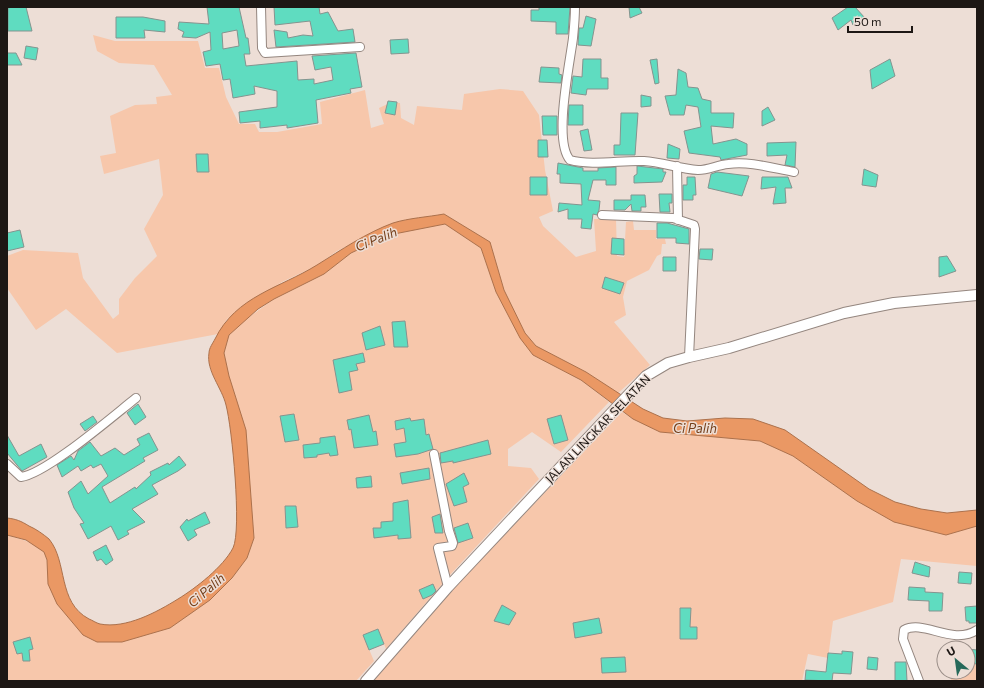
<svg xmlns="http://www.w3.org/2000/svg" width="984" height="688" font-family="Commissioner,sans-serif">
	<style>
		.green { fill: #f7c7ab }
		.water { fill: #ea9864; stroke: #ac714c }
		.building { fill: #5fdcc0; stroke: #84948f; fill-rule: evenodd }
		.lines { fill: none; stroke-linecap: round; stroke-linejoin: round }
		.minor-casing { stroke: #94867f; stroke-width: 10 }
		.tertiary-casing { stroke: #94867f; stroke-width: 12 }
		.minor { stroke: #fff; stroke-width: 8 }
		.tertiary { stroke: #fff; stroke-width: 10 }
		.labels { text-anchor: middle; stroke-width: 3; stroke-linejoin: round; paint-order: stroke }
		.street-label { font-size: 12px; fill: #1d1714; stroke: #edded6 }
		.water-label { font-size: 13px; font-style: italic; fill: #753f1a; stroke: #edded6 }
	</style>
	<rect width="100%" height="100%" fill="#edded6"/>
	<path class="green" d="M93,35L115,41H198L205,68H219L226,97L239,124H255L259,132H277L322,124L320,102L365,90L371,128L384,124L379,108L392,102L400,103L401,118L414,125L417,106L462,110L464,94L500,89L523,91L539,115L545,170L553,211L539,217L543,226L576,257L596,251L594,219H616L617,256L624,257L626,222L633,221L634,230H656V239H665L666,244H662L661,254L657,256L649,270L627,281L623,297L626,315L614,322L650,365L618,393L586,372L536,346L525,333L504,290L490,242L444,214L394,223L337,251L316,266L282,282L227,319L218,334L117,353L66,309L36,330L7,288V256L23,250L78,253L83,278L113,319L119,314V299L135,278L157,256L144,229L163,195L159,159L104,174L100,156L116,153L110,116L135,105L157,104L156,97L172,95L154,65L119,63L97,51Z
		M445,224L481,248L496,292L533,355L581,380L609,402L561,452L532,432L508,449V466L531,468L539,479L449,576L386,649L378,629L363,635L374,661L356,681H7V535C19,539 35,542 44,552C47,557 55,596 57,604L122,642L170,628L210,600L232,578L247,558L254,538L224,353L229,335L241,323L274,299L324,274L351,253L389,235Z
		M622,412L633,419L710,436L760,441L793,456L857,501L946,535L977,526V566L901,559L893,602L833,621L828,658L808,654L802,681H371L445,597Z
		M968,659H977V681H951V672H968Z"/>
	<path class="water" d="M444,214L490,242L504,290L525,333L536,346L586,372L643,409L663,418L687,421L725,418L753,419L785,430L869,489L895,502L921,509L947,513L977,510V526L946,535L894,522L857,501L793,456L760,441L660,432L633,419L581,380L533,355L520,338L496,292L481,248L445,224L389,235L351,253L324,274L274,299L258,309L229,335L224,353L229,376L246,430L254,538L247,558L232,578L210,600L170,628L122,642H97L83,635L57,604L48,584L47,560L44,552L26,540L7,535V518C16,519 21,521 29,526C36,529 43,534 49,539C68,562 57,602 89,619C92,620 96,623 100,624C126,629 157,612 178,599C196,588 223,567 233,548C242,530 232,427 226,405C222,388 206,371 209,353C209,348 213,343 215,339C236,296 280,288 317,265C341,250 366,233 393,223C409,218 428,217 444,214Z"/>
	<path class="building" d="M12,7H26L32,31H8V8Z
		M207,7H239L246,38H248L250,54H244L246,66L297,61L298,80L314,79V84L333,80L331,67L315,70L312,56L356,53L362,87L350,89L351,93L316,100L318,123L287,128V125L260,128V121L240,123L239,112L277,107V91L254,86L255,94L233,98L230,79L223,80L220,64L206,66L203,52L211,50L210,32L196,38L182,37L184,32L178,29L179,22L209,24ZM237,30L239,46L223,49L222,33Z
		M274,7H319L320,14L328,12L338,31L353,29L355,42L276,47L274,30L287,32L288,38L303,35L313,36L310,21L275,25Z
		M539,7H570L568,34H556V22L531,21V10H539Z
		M629,7H639L642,13L630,18Z
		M848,7H855L865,18L853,25L851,20L838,30L832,18Z
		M586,16L596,19L591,46L578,45L579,28H583Z
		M116,17H143L165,21V32L144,30L145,38H116Z
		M408,39L409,53L391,54L390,40Z
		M26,46L38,48L36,60L24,58Z
		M7,53H16L22,65H7Z
		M583,59H601V78H608V89H587L586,95L571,93L573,76L582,77Z
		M657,59L659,83L655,84L650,60Z
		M890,59L895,76L872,89L870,70Z
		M541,67L559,68V74L562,75L561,83L539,82Z
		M678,69L686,73L688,87L698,88L702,99L711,101V113H734L733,128L711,126L713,144L736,139L747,144V155L721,160L720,157L689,153L684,131L701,127L698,107L686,105L684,115H670L665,96L676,95Z
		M641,95L651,97V106L641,107Z
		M388,101L397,102L395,115L385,113Z
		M569,105H583V125H568Z
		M768,107L775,120L762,126V111Z
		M621,113H638L635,155H614V145H620Z
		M542,116H557V135H543Z
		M588,129L592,150L584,151L580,131Z
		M538,140H547L548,157H538Z
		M796,142L795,167L785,165L787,155L767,156V143Z
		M668,144L680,149L679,159L667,158Z
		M196,154H208L209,172H197Z
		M558,163L583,168V171H598V168L616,167V185H606V180H593L588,200L600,201L599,210L597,215L593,214L591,229L581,228L582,219H568V209L558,212L559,203L582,205L581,184L560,183V174H557Z
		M637,166L663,169V172H666L662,182L634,183V176L637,174Z
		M864,169L878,175L876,187L862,185Z
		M717,172L749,176L742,196L708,188L711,174Z
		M530,177H547V195H530Z
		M687,177H695L696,195H693V200H683V185H687Z
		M762,177H788L792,188H785L786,203L773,204L776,187L761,189Z
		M659,194H672V203H669L670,212H660Z
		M631,195H645L646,207H641V211H632L631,204L625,210H614V200H631Z
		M657,223H667L689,229V244L676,243V238H657Z
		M20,230L24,247L7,251V233Z
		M612,238L624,239V255L611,254Z
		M700,249H713L712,260L699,259Z
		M947,256L956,271L939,277V257Z
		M663,257H676V271H663Z
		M605,277L624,283L620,294L602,288Z
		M405,321L408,347H394L392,322Z
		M380,326L385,345L366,350L362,333Z
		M363,353L365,362L356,364L358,370L349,372L352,390L339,393L333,360Z
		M138,404L146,417L135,425L127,413Z
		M294,414L299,440L285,442L280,416Z
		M369,415L373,432L376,431L378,445L354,448L351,429L349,430L347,420Z
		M561,415L568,440L554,444L547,419Z
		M93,416L97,422L85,431L80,424Z
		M410,418L411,421L424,419L426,435L429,434L433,449L418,454L396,457L394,444L406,442L404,428L396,430L395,421Z
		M149,433L158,450L143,458L145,461L102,487L110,503L135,487L136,489L151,475L150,472L168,463L169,465L179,456L186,465L178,471L152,485L158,494L132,509L145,522L127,531L129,534L118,540L111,526L88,539L80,524L84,523L74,508L68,492L81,481L88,494L108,476L101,464L93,468L91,465L81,471L78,466L62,477L57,465L71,456L74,460L78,451L90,442L101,456L115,448L124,455L140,445L137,439Z
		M7,435L19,456L41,444L47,457L22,471L7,453Z
		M335,436L338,455L330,456L329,453L317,455V457L304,458L303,445L320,443V438Z
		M488,440L491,454L453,463V461L441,463L440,453Z
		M429,468L430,479L402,484L400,473Z
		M464,473L469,484L463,487L467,502L454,506L446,484Z
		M371,476L372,487L357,488L356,478Z
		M408,500L411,538L398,539V535L374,538L373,528H381V522L393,521V503Z
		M285,506H296L298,527L286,528Z
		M205,512L210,523L194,530L197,535L188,541L180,527L187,519L188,521Z
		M440,514L443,533H435L432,517Z
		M468,523L473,538L458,543L454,528Z
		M106,545L113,560L106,565L101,559L97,561L93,552Z
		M915,562L930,567L929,577L912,573Z
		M959,572L972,573L971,584L958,583Z
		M433,584L436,591L432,595L423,599L419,590Z
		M909,587L925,588V592L943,593L942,611H929V601L908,600Z
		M502,605L516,613L509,625L494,621Z
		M977,606V623H969V621H966L965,607Z
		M680,608H691L690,627H697V639H680Z
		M599,618L602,633L575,638L573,623Z
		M378,629L384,644L369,650L363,635Z
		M30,637L33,649L29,650L30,661H23L22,653L17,654L13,642Z
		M968,649L977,650V664L968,663Z
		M842,651L853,652L851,674L833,673L832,681L805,680L806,670L826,672L828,653L842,654Z
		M625,657L626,672L602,673L601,658Z
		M868,657L878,658L877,670L867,669Z
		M895,662H906L907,681H895Z"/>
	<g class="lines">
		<g class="minor-casing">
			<path id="minor" d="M261,7L262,48L265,53L360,47
				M575,7C575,17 574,28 573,38C570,63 553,141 570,160C591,166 622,160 644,161C662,162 680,169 698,170C709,170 717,165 728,164C750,161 772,168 794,172
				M677,166L678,220
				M602,215L673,218L694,225L695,229L689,357
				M434,454L449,531L453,543L452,546L438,548L448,587
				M7,464L21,477C46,474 113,416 136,398
				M919,681L903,639L904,630C924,619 952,646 977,630"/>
		</g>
		<g class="tertiary-casing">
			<path id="tertiary" d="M366,681L448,587L646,376L668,363L689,357L729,348L844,313L894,303L977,295"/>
		</g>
		<use href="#minor" class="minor"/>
		<use href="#tertiary" class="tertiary"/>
	</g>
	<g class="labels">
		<g class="street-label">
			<text transform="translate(598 429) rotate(-46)" y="4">JALAN LINGKAR SELATAN</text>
		</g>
		<g class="water-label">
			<text transform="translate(376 239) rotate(-22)" y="5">Ci Palih</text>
			<text x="695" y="433">Ci Palih</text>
			<text transform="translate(206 590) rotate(-41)" y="5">Ci Palih</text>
		</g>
	</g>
	<rect width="984" height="688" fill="none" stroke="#1d1714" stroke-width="16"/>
	<g transform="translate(956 660) rotate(331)"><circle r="19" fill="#edded6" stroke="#9a8e88"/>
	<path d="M0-3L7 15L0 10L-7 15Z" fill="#26695a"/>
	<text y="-6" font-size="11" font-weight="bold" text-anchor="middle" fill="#1d1714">U</text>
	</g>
	<path d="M848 26v6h64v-6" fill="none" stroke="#1d1714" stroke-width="2"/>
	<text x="854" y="26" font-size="12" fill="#1d1714" stroke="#edded6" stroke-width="3" paint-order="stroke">50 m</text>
</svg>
